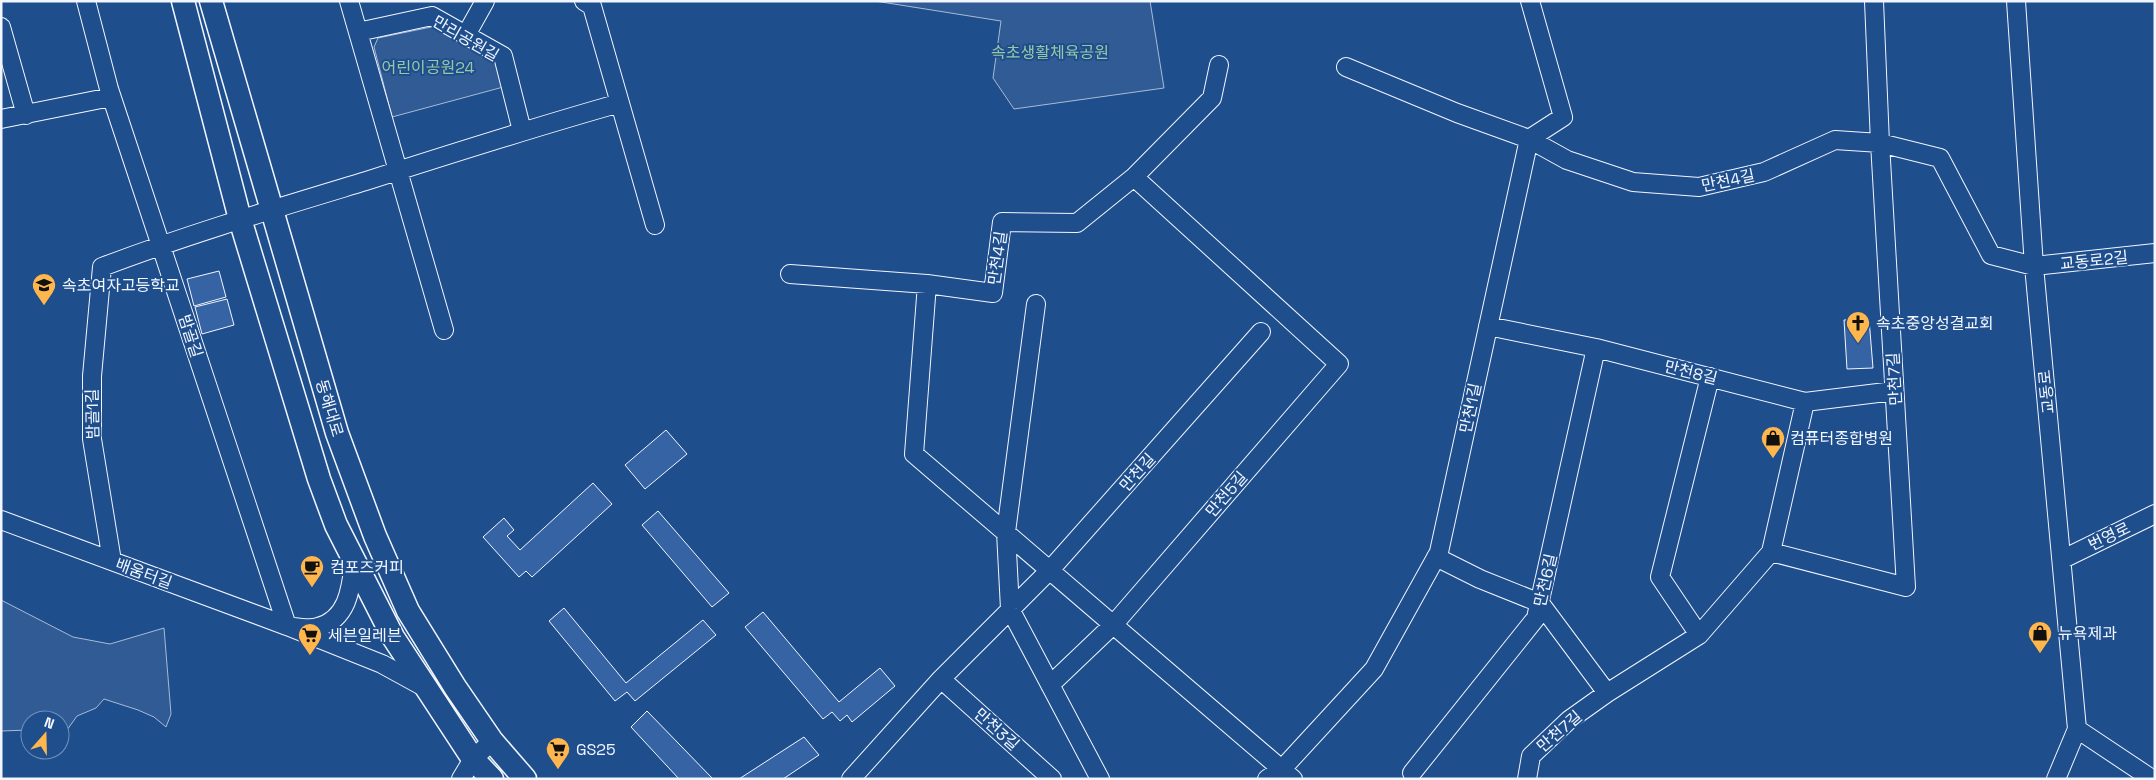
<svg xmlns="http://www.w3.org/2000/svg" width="2156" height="780" font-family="'Space Grotesk','Noto Sans KR',sans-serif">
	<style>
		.built { fill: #305b95; stroke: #a8bbd7 }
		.building { fill: #3563a3; stroke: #f2f6ff }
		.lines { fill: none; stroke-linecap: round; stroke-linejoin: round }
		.minor-casing { stroke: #f2f6ff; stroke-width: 20 }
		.major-casing { stroke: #f2f6ff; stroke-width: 25 }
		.minor { stroke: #1f4e8c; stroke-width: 18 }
		.major { stroke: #1f4e8c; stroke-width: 22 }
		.labels { text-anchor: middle; stroke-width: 4; stroke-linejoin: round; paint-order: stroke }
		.street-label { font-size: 16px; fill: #f2f6ff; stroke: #1f4e8c }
		.park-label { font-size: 16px; fill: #97c8a6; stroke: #1f4e8c }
		.poi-label { font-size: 16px; fill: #f2f6ff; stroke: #1f4e8c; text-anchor: start }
	</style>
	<rect width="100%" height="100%" fill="#1f4e8c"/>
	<path class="built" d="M875,1H1150L1164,88L1014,109L993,78L1001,21Z
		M436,26L499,62L507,86L392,117L374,47L378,38Z
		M1,600L73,637L110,644L164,628L171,714L166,727L154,717L138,710L104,699L96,708L77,716L67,730L60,734V720H30V730L1,731Z"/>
	<path class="building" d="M219,271L226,297L194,306L187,279Z
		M227,299L234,325L202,334L195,307Z
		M1869,319L1873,368L1847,369L1844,320Z
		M666,430L687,454L645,489L625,465Z
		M593,483L612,504L532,577L526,571L519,577L483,537L504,518L514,530L507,536L520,550Z
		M658,511L729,593L712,607L642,525Z
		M564,608L626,683L703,620L716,635L635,701L627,692L615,701L549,621Z
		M763,612L839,702L880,668L895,686L852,722L847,715L840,721L832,712L823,719L745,627Z
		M647,711L713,779H679L631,727Z
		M804,737L819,755L783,779H739Z"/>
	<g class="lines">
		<g class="minor-casing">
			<path id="minor" d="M86,1L109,89L287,626
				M349,1L444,330
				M584,1L592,6L655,225
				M2016,1L2034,266L2077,729L2056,779
				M1,27L26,115
				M358,32L432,16L503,56L522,131
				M466,35L485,1
				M1346,67L1457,113L1529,139L1567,160L1633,182L1699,187L1764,172L1835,140L1880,143L1940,158L1991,255L2034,266L2155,253
				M1,119L111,97
				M790,274L927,284L993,293L1002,222L1077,223L1134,177L1212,98L1219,65
				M927,284L914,454L1293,779
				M1036,304L1006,532L1010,609L1100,779
				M1488,326L1596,348L1805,402L1894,391
				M1,520L287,626
				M1771,552L1805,402
				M1436,557L1480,579L1540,603L1607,693
				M2063,559L2155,514
				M112,561L92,439V376L102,267C189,234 277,208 366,181C450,154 535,127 620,103
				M354,563C351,588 348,619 318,627C309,630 296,627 287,626L382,664L424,687
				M1699,635L1660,577L1710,377
				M941,679L1052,779
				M1050,685L1114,624L1339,364L1134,177
				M2077,729L2149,777
				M1412,773L1536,618L1596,348
				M461,779L473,759L492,741
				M851,779L941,679L1050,570L1261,332
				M1267,779L1282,769L1374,669L1439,552L1529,139L1563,117L1530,1
				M1527,779L1531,756L1569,720L1607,693L1699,635L1771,552L1906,587L1880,143L1874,1"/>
		</g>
		<g class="major-casing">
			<path id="major" d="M183,1L240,219L319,479L336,525L393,637L473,759L492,779
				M211,1L337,433L375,536L408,611L455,687L492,741L525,779"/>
		</g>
		<use href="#minor" class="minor"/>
		<use href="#major" class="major"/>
	</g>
	<defs>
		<g id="school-pin" transform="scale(1.25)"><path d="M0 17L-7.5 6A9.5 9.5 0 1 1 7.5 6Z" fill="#ffb74d" stroke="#1f4e8c"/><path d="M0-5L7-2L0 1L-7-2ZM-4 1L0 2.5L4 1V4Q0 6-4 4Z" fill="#111"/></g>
		<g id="church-pin" transform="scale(1.25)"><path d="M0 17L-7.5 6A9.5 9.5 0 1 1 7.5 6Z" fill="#ffb74d" stroke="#1f4e8c"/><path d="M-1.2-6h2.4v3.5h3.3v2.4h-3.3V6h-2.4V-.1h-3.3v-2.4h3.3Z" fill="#111"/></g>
		<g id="shop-pin" transform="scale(1.25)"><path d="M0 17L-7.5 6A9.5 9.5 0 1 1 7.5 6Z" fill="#ffb74d" stroke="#1f4e8c"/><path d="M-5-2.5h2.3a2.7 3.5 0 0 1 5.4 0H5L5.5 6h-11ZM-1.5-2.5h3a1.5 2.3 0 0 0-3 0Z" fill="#111"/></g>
		<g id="cafe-pin" transform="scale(1.25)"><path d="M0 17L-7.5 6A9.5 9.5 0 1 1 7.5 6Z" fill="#ffb74d" stroke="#1f4e8c"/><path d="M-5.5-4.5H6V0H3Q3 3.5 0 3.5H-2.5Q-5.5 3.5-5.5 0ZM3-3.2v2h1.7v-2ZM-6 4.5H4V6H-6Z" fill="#111"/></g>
		<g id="supermarket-pin" transform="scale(1.25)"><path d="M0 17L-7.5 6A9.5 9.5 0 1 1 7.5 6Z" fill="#ffb74d" stroke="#1f4e8c"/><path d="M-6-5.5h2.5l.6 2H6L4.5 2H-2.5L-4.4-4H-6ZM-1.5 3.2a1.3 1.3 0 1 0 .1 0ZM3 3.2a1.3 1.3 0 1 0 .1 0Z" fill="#111"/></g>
	</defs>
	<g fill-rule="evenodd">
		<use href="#school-pin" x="44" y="285"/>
		<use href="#church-pin" x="1858" y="323"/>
		<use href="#shop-pin" x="1773" y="438"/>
		<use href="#cafe-pin" x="312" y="567"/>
		<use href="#shop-pin" x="2040" y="633"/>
		<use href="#supermarket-pin" x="310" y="635"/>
		<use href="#supermarket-pin" x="558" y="749"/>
	</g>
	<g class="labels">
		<g class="street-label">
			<text transform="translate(466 38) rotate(30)" y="6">만리공원길</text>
			<text transform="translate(1728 180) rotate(-12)" y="6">만천4길</text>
			<text transform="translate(997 258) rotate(-82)" y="6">만천4길</text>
			<text transform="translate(2094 260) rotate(-6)" y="6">교동로2길</text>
			<text transform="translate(191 336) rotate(72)" y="6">밤골길</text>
			<text transform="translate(1691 372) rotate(14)" y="6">만천8길</text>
			<text transform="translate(1894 379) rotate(-93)" y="6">만천7길</text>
			<text transform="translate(2046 392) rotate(-96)" y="6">교동로</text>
			<text transform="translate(330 408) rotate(73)" y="6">동해대로</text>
			<text transform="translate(1470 408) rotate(-78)" y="6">만천1길</text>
			<text transform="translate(92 414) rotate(-91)" y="6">밤골1길</text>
			<text transform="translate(1137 472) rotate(-48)" y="6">만천길</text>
			<text transform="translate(1226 494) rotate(-49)" y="6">만천5길</text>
			<text transform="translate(2109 536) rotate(-26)" y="6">번영로</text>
			<text transform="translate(144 573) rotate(20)" y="6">배움터길</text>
			<text transform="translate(1545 580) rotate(-77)" y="6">만천6길</text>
			<text transform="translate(997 729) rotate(42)" y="6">만천3길</text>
			<text transform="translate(1559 731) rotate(-41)" y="6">만천7길</text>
		</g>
		<g class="park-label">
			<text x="1050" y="58">속초생활체육공원</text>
			<text x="428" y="73">어린이공원24</text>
		</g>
		<g class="poi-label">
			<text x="62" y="291">속초여자고등학교</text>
			<text x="1876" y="329">속초중앙성결교회</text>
			<text x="1790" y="444">컴퓨터종합병원</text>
			<text x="330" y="573">컴포즈커피</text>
			<text x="2058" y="639">뉴욕제과</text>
			<text x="328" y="641">세븐일레븐</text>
			<text x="576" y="755">GS25</text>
		</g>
	</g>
	<rect width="2156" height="780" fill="none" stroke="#f2f6ff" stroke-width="5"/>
	<g transform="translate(45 735) rotate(20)"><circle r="24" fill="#1f4e8c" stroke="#7391ba"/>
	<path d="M0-4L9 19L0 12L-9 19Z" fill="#ffb74d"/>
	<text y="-8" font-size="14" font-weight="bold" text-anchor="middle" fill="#f2f6ff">N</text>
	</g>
</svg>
